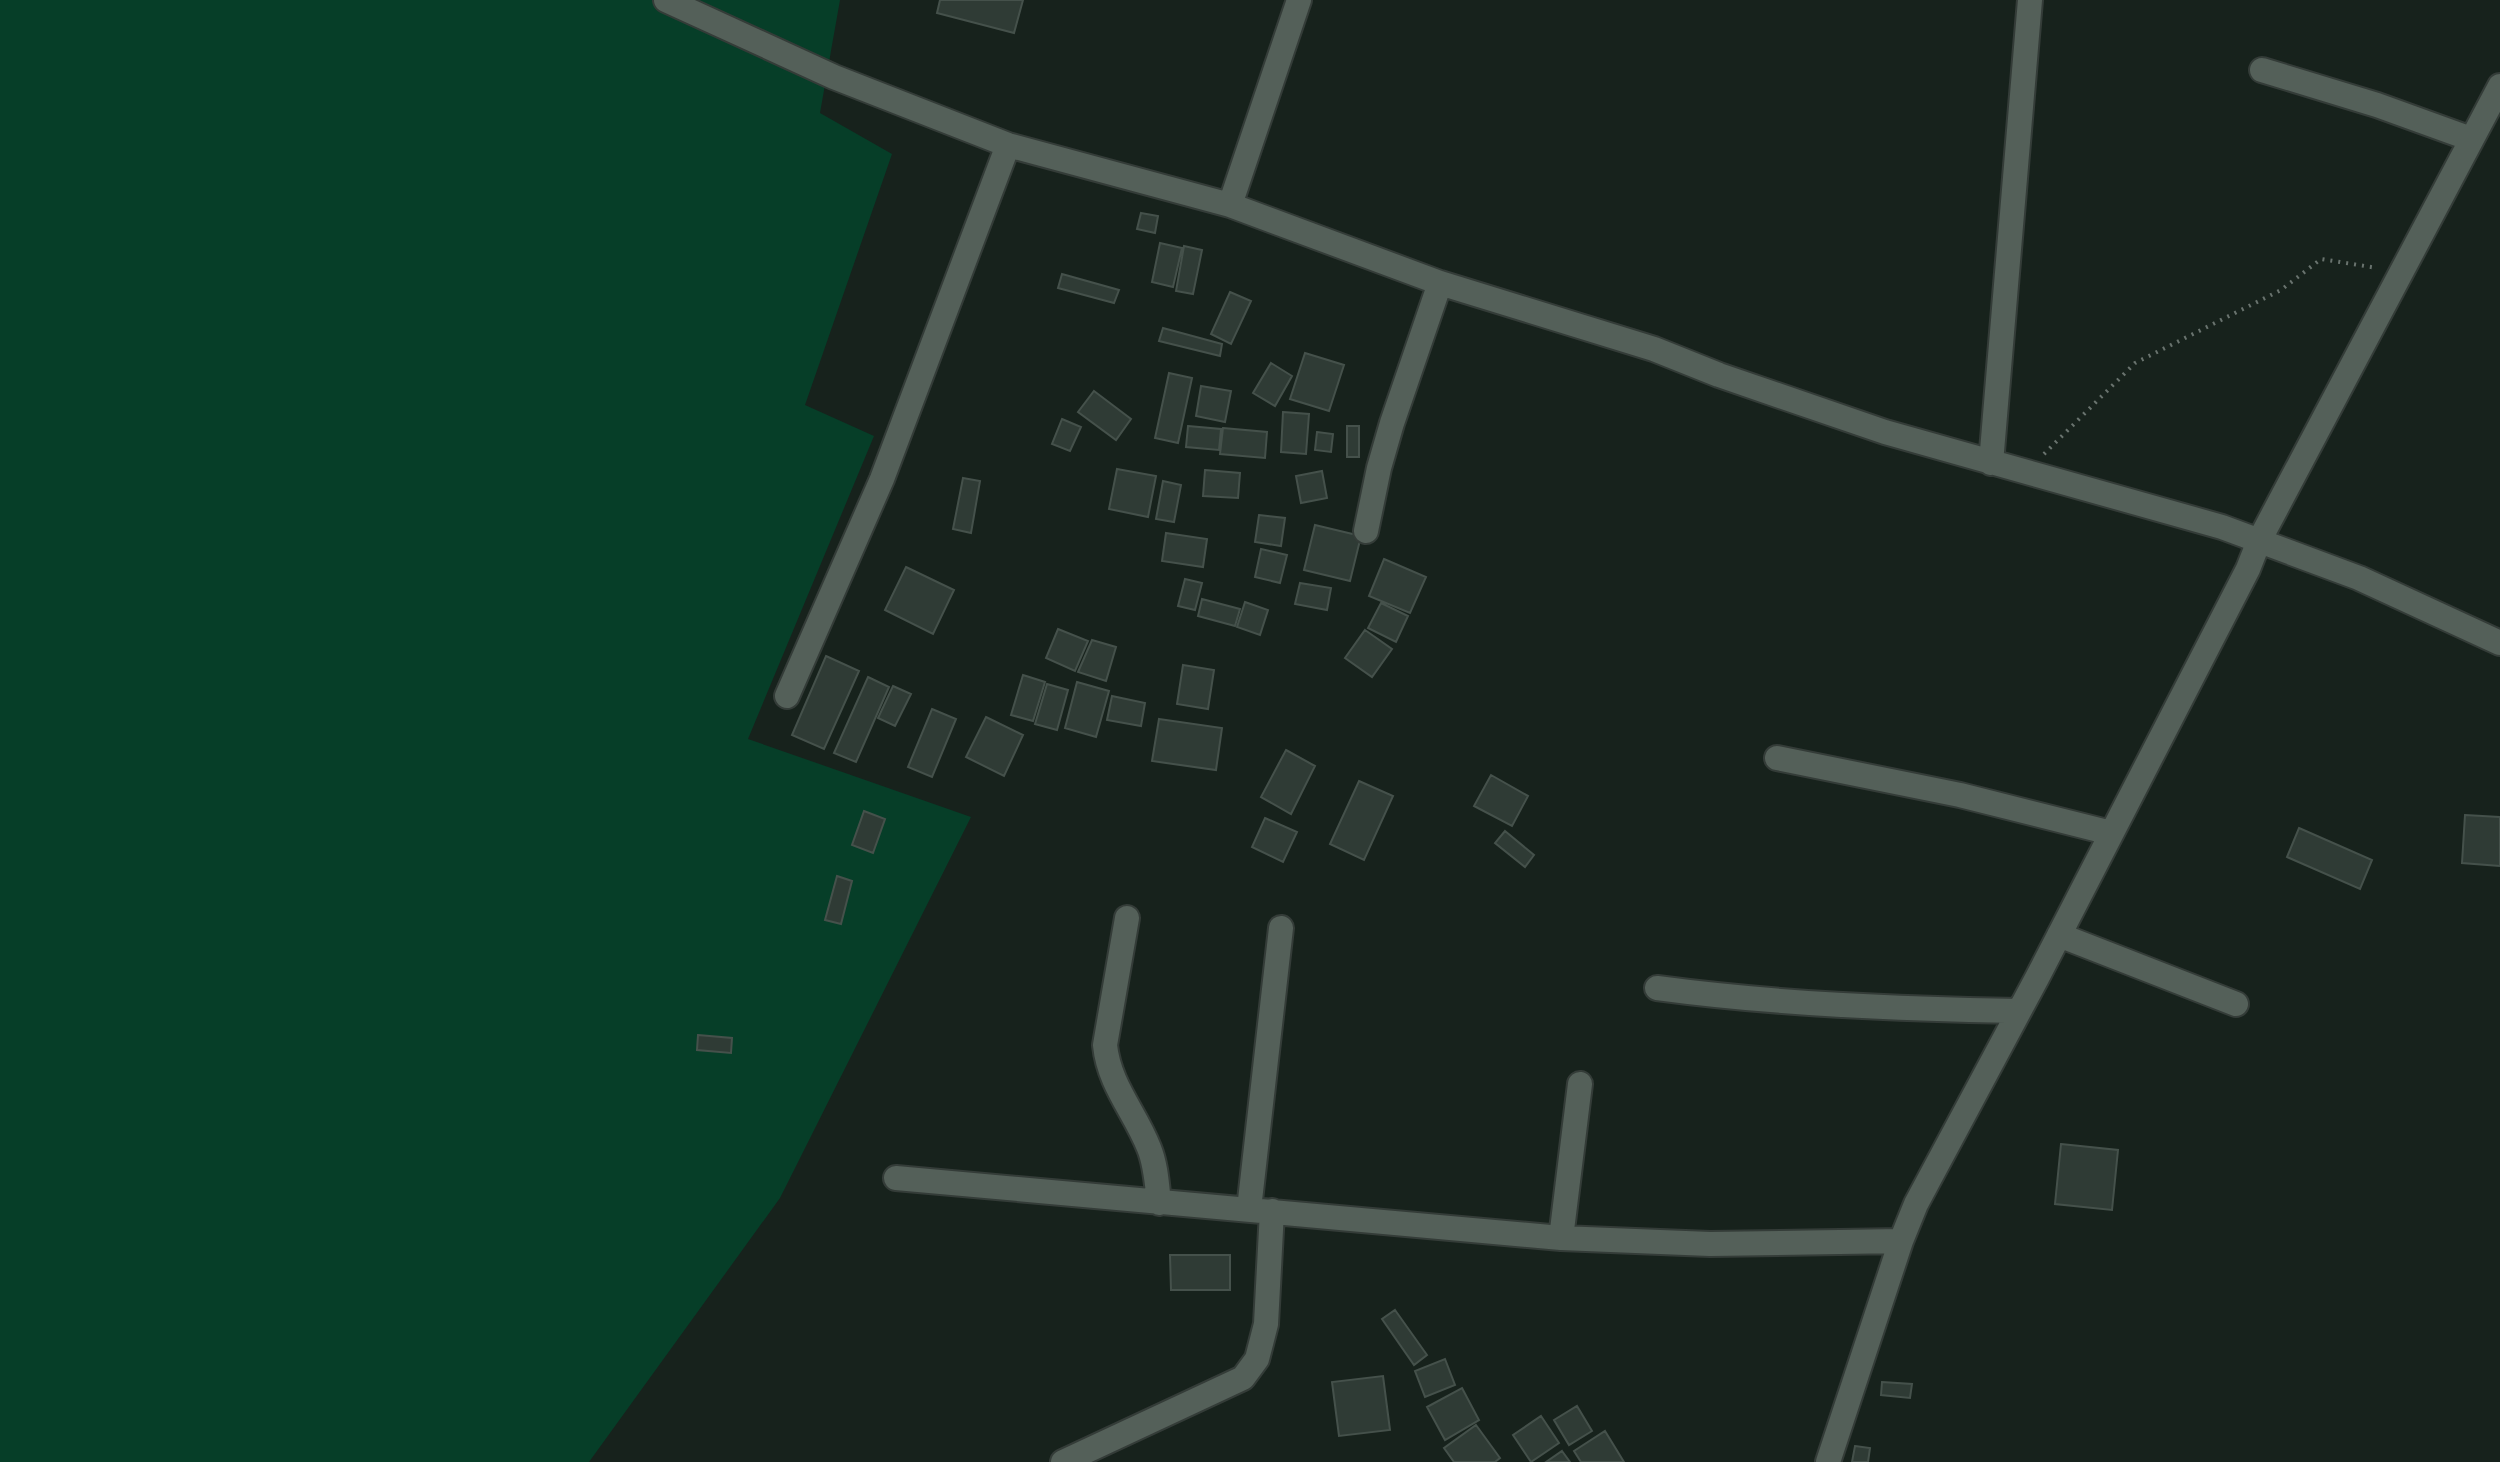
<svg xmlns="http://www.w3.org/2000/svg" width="2500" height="1462" font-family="'Source Sans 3',sans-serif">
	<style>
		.green { fill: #063e28 }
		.building { fill: #2f3b35; stroke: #45514b; stroke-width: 2 }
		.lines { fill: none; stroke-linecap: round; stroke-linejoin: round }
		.minor-casing { stroke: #343c38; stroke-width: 28 }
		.path { stroke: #69736e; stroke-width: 4; stroke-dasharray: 2 6; stroke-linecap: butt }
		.minor { stroke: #546059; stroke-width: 24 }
	</style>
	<rect width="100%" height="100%" fill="#17221c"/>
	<path class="green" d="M0,0H840L820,113L892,154L805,405L874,436L748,739L971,817L780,1198L589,1462H0Z"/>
	<path class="building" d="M940,0H1023L1014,33L937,13Z
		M1141,213L1158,216L1155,233L1137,229Z
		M1160,243L1182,248L1173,287L1152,282Z
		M1184,246L1202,250L1193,294L1176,291Z
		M1062,274L1119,290L1114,303L1058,288Z
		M1230,292L1251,301L1231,344L1211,334Z
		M1163,328L1222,344L1220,356L1159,341Z
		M1305,353L1344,365L1329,411L1290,399Z
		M1271,363L1292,376L1275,406L1253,393Z
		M1169,373L1192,378L1178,443L1155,438Z
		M1201,386L1231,391L1225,422L1196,416Z
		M1094,391L1131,419L1116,440L1078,412Z
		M1283,412L1309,414L1306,454L1281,452Z
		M1062,419L1081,427L1070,451L1052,444Z
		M1188,426L1221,429L1219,450L1186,447Z
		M1347,426H1359V457H1347Z
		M1223,428L1267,432L1265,458L1220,454Z
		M1317,432L1333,434L1331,452L1315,450Z
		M1117,469L1156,476L1148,517L1109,509Z
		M1205,470L1240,473L1238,498L1203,496Z
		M1322,471L1327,498L1301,503L1296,476Z
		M963,478L980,481L971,533L953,529Z
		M1163,481L1181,485L1174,522L1156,519Z
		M1259,515L1285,518L1281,546L1255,542Z
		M1315,525L1361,536L1350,581L1304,570Z
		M1166,533L1207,539L1203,567L1162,561Z
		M1261,549L1287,555L1280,583L1255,577Z
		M1384,559L1426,577L1410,613L1369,596Z
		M906,567L954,590L933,634L885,610Z
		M1185,579L1202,583L1195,610L1178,606Z
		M1300,583L1331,588L1327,610L1295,604Z
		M1202,599L1240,609L1235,626L1198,616Z
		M1245,602L1268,610L1260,635L1237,627Z
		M1381,603L1408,616L1396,642L1368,628Z
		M1058,629L1088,641L1075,671L1046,658Z
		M1365,630L1392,649L1372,677L1345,658Z
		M1092,640L1116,647L1106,681L1078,672Z
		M826,656L859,671L824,749L792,735Z
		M1183,665L1214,670L1208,709L1177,704Z
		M1023,675L1045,682L1033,721L1011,715Z
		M868,677L889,687L856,762L834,753Z
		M1077,682L1109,691L1096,737L1065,728Z
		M1047,684L1068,690L1057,730L1035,724Z
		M893,686L911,694L895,726L878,718Z
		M1112,696L1145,703L1141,726L1107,720Z
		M932,709L956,719L932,777L908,767Z
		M986,717L1023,735L1004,776L966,757Z
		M1159,719L1222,728L1216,770L1152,761Z
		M1286,750L1315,766L1291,814L1261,797Z
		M1491,775L1528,796L1512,826L1474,806Z
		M1359,781L1393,796L1364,860L1330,844Z
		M864,811L885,819L873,853L852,845Z
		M2465,815L2500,817V866L2462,863Z
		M1265,818L1297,832L1283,862L1252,847Z
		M2299,828L2372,860L2360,889L2287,857Z
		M1505,831L1534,855L1525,867L1495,843Z
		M837,876L852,881L841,924L825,920Z
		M698,1035L732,1038L731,1053L697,1050Z
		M2061,1144L2118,1150L2112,1210L2055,1204Z
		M1170,1255H1230V1290H1171Z
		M1395,1310L1427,1355L1414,1365L1382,1319Z
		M1445,1359L1455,1385L1425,1397L1415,1371Z
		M1383,1376L1390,1430L1339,1436L1332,1382Z
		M1882,1382L1912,1384L1910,1398L1881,1395Z
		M1462,1388L1479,1420L1445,1440L1427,1407Z
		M1577,1406L1592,1431L1569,1445L1554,1420Z
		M1541,1416L1559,1443L1531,1462L1513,1435Z
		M1476,1425L1500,1458L1495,1462H1454L1444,1448Z
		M1605,1431L1624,1462H1581L1574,1451Z
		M1855,1446L1870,1448L1868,1462H1852Z
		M1562,1451L1570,1462H1546Z"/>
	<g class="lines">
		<g class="minor-casing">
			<path id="minor" d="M666,0L834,77L1008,145L1230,205L1440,283L1654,349L1719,375L1885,432L2222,527L2359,578L2500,643
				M2262,70L2377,105L2471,139
				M1230,205L1299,0
				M1991,463L2030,0
				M1366,531L1379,468L1392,423L1440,283
				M787,696L882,479L1008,145
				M1777,758L1960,795L2111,833
				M1127,918L1105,1045C1109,1085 1135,1112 1149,1148C1156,1165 1157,1185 1159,1203
				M2059,935L2236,1004
				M1657,988C1777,1004 1898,1009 2019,1011
				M896,1178L1561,1238L1710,1244L1901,1241
				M1249,1209L1281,928
				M1561,1238L1580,1084
				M1063,1462L1243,1378L1257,1359L1266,1324L1272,1211
				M1828,1462L1901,1241L1916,1204L2037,978L2248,569L2259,541L2500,86"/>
		</g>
		<path class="path" d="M2044,454L2135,363L2281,290L2321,259L2377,268"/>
		<use href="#minor" class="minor"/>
	</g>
</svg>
